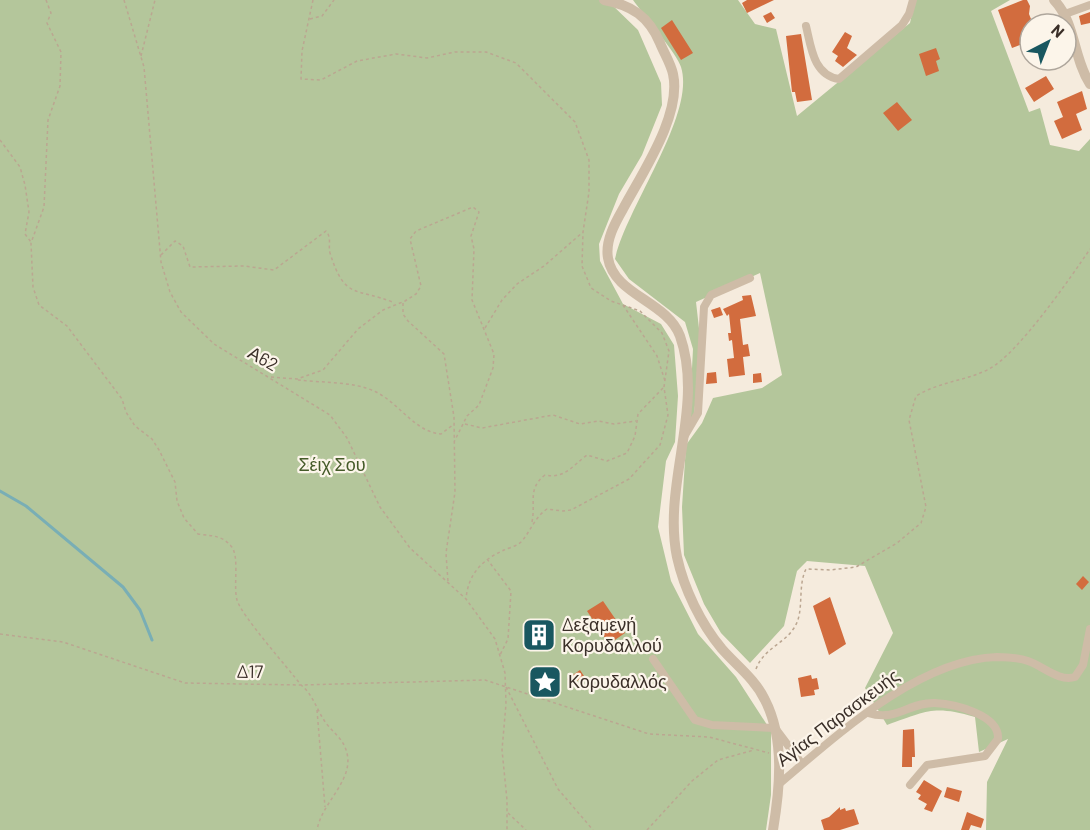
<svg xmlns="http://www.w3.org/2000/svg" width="1090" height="830" font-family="Barlow,sans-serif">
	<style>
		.green { fill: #b4c69b }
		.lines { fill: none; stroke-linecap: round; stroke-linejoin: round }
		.stream { stroke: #79aeb5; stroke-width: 3 }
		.building { fill: #d26c3e }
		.path { stroke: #bba691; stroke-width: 1.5; stroke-dasharray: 3 3; stroke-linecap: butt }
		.minor { stroke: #cebca7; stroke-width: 8 }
		.tertiary { stroke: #cebca7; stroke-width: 10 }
		.labels { text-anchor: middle; stroke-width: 4.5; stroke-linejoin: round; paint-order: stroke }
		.street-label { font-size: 18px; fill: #3a2f28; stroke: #fcf5ea }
		.park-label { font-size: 18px; fill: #455b29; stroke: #fcf5ea }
		.poi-label { font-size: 18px; fill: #3a2f28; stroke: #fcf5ea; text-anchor: start }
	</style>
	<rect width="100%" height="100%" fill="#f5ebdd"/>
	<path class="green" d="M0,0H607L638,30L661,83L662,105L642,155L619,194L599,244L600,261L623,304L661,324L674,345L678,396L675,442L666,461L658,527L671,581L698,634L736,677L771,731V795L766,830H0Z
		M633,0H738L755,24L776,29L797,116L910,23L915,0H1010L991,11L1029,112L1040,108L1050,145L1079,151L1090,139V830H986L987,782L1008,739L979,752L975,717C933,705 927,711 887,725L865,688L893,633L865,566L807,561L797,571L784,626L750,663L721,633L704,604L684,555L682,507L686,445L702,423L713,398L762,388L782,375L760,273L696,302L701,346L693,425L689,426L693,349L685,322L629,279L615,259C627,206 696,114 681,67C678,55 642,13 633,0Z"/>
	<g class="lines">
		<path class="stream" d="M0,491L26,506L123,587L140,610L152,640"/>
	</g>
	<path class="building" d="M747,0H774L747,13L742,3Z
		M1023,0H1027L1030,6L1029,14L1033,24H1030V41L1012,48L998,10Z
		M771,12L775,18L767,23L763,16Z
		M1090,12V23L1081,25L1079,16Z
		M672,20L693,53L681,60L661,28Z
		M845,32L852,36L847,48L857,55L843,67L835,61L838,56L832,52Z
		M801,34L812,100L797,102L795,92H792L786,36Z
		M936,48L940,59L936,61L939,71L926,76L919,54Z
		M1046,76L1054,89L1034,102L1025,88Z
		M1082,91L1087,109L1076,114L1082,130L1062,139L1054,121L1063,117L1057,102Z
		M897,102L912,120L898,131L883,113Z
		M751,295L756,316L740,319L743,345L748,344L750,356L743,357L745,375L729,377L727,359L734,358L732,340L729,341L728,333H731L729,314L727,316L723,309L743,300L742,296Z
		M720,307L723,315L714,318L711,310Z
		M716,372L717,383L706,384L707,373Z
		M761,373L762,382L753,383V374Z
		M1083,576L1089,582L1082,590L1076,584Z
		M830,597L846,644L829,655L813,606Z
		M603,601L625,633L609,644L587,611Z
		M529,623L552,626L549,647L527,644Z
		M580,670L584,676L571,685L567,679Z
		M811,675L812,679L817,678L819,689L814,690L815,695L801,697L798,678Z
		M914,729L915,757H912V767H902L903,730Z
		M924,780L942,791L932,812L924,809L927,804L918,799L921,795L916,792Z
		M947,787L962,791L959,802L944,797Z
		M840,807V810L845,808L846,811L854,809L859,824L840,830H824L821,820L829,817Z
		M967,812L984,819L981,828L971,825L969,830H961Z"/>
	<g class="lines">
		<path class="path" d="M46,0L51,13L47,23L61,52L60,86L48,120L44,207L31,243L33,287L39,305L67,326L122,399L126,412L135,426L152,439L159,450L175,482L177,501L184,518L198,534C211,536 222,535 231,546C240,556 233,585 237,600C241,615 288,668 301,685C313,694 317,711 326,723C332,731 340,737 344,745C360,777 322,800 317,830
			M124,0L144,67L161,262L170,292L181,312L214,344L330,415L347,438L380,507L410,548L466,599L495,639L505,673L506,704L502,750L507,800V830
			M313,0L302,51L301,79L321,80L357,61L396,54L427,58L455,52H486L516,63L575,122L589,160V192L583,232L582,266L591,288L611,301L640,311L662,333L669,351L664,387L668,415L660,445L629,479L571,510L563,511L547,509C534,518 531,531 521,542C517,546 509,548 504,550C482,560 468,574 466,599
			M310,19L322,16L334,0
			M141,56L155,0
			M0,140L20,167L25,185L29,212L25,234L31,242
			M161,255L175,241L183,246L190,267L244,266L274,270L326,231C332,238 328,245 330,253C345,301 356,287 395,303
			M403,303V314L408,321L444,354L454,417L455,492L446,553L448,582
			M623,305L657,356L665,381
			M485,328L502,300L517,284L544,266L583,232
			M271,377L297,379L323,370L358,329L383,310L405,301L416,294L421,286L410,239L416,231L473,207L479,212L471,236L474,249L472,300L494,354L493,368L479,405L467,416L454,442
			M298,380C322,383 354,381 376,392C400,404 415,432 441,434L454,424
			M465,424L482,428L553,415L580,424L598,421L614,424L636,421
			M532,522C536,502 527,489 545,475C565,479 572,466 587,455L607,461L627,453L635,436L638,414L663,388
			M487,559L511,591L508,639L500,655
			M0,634L63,642L185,683L301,685L485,680L649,734L709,737L769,753
			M756,669C764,648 784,644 794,628C805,612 797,587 806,569L830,570L856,567L897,543L921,523L926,507L909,420L916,396C941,381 966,381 989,369C1018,354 1071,277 1090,249
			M506,687L558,789L593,830
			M317,710L325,807
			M508,813L526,830
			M647,830L692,781L718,760L754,750"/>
		<path class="minor" d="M1065,14L1090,5
			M806,26C811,46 813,75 839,79L902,25L909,14L913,0
			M684,437L698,413L704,307L711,295L750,278
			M653,659L695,720L712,725L775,728L802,764
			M868,713C897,722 909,702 935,703C955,704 1000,715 998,739L985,756L927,765L910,785
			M779,784C836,736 919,659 997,657C1007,657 1019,658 1028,661C1043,666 1059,682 1075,677L1083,665L1090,629"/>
		<path class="tertiary" d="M604,0C632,5 649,17 660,43C664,53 671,64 673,74C682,115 642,173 623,209C615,223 605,241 608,258C614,295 667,301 680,336C705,407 662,484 677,557C684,589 701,624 722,649C737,666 755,679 765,700C785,739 780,788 773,830
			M1054,0C1076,23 1073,58 1090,84"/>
	</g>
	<defs>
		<g id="building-square" transform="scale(1.725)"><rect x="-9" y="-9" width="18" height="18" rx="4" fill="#195760" stroke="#fcf5ea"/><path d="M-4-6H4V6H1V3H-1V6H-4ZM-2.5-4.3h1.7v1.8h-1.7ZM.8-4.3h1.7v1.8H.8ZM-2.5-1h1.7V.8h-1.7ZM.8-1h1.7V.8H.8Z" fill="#fff"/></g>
		<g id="sight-square" transform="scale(1.725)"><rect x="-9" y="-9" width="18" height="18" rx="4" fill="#195760" stroke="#fcf5ea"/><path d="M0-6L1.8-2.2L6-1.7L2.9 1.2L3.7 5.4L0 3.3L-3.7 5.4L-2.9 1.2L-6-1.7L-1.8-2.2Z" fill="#fff"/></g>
	</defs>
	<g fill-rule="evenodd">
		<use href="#building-square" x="539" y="635"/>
		<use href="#sight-square" x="545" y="682"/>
	</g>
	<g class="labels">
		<g class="street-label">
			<text transform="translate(263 359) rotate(30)" y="6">Α62</text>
			<text transform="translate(250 672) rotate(1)" y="6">Δ17</text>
			<text transform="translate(838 718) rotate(-37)" y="6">Αγίας Παρασκευής</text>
		</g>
		<g class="park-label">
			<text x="332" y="471">Σέιχ Σου</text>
		</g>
		<g class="poi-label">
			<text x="562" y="631">Δεξαμενή<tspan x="562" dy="21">Κορυδαλλού</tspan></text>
			<text x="568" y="688">Κορυδαλλός</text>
		</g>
	</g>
	<g transform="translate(1048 42) rotate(42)"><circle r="28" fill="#fcf5ea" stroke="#aea69c" stroke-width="1.5"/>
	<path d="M0-4.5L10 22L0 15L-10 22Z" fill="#195760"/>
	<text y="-9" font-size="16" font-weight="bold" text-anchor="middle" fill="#3a2f28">N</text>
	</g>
</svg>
